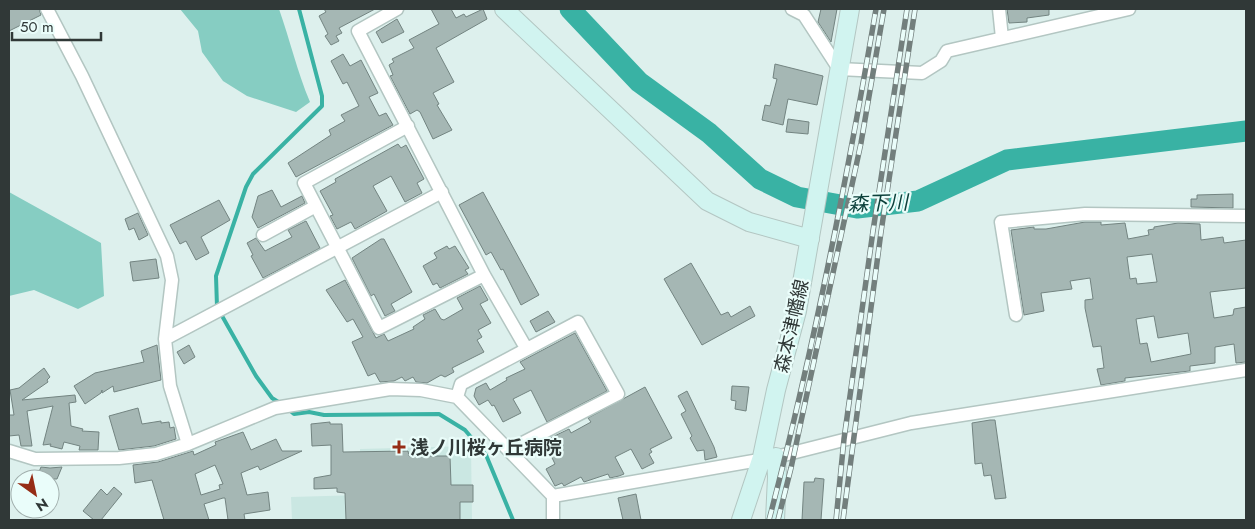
<svg xmlns="http://www.w3.org/2000/svg" width="1255" height="529" font-family="Jost,'Noto Sans JP',sans-serif">
	<style>
		.built { fill: #cae7e2 }
		.green { fill: #86cdc2 }
		.lines { fill: none; stroke-linecap: round; stroke-linejoin: round }
		.stream { stroke: #39b2a4; stroke-width: 4 }
		.river { stroke: #39b2a4; stroke-width: 21 }
		.building { fill: #a5b7b4; stroke: #738481; fill-rule: evenodd }
		.street-casing { stroke: #b3c6c2; stroke-width: 15 }
		.secondary-casing { stroke: #b3c6c2; stroke-width: 20 }
		.street { stroke: #fff; stroke-width: 12 }
		.secondary { stroke: #d1f4f0; stroke-width: 18 }
		.rail-casing { stroke: #737f7d; stroke-width: 5.5 }
		.rail { stroke: #eafdfa; stroke-width: 4; stroke-dasharray: 11; stroke-linecap: butt }
		.poi-dot { fill: #962d16; stroke: #eafdfa; stroke-width: 2 }
		.labels { text-anchor: middle; stroke-width: 4.5; stroke-linejoin: round; paint-order: stroke }
		.street-label { font-size: 19px; fill: #303837; stroke: #eafdfa }
		.poi-label { font-size: 19px; font-weight: bold; fill: #303837; stroke: #eafdfa; text-anchor: start }
		.water-label { font-size: 20px; font-style: italic; fill: #0c413b; stroke: #eafdfa }
	</style>
	<rect width="100%" height="100%" fill="#ddf0ed"/>
	<path class="built" d="M471,446L472,520H292L291,497L361,495L360,449Z"/>
	<path class="green" d="M180,9H279C290,40 297,71 310,102L296,112L247,96L223,81L202,52L198,31Z
		M9,192L101,243L104,296L78,309L34,290L9,296Z"/>
	<g class="lines">
		<path class="stream" d="M280,403L272,398L256,376L217,307L216,276L246,187L253,174L322,106V96L299,9
			M288,409L294,414L309,412L324,415L439,414L465,430L486,455L513,520"/>
		<path class="river" d="M570,9L639,82L709,133L760,179L797,197L857,208L918,201L1007,160L1246,131"/>
	</g>
	<path class="building" d="M9,9H39L41,15L9,31Z
		M324,9H375L339,28L342,33L336,36L339,41L331,45L325,36L328,34L319,16L326,12Z
		M431,9H451L456,18L464,14L466,17L483,9L487,19L436,48L454,82L433,93L439,104L437,105L452,130L433,139L420,112L417,110L410,114L390,76L393,75L389,65L394,62L392,59L414,48L409,40L439,24Z
		M821,9H837L831,42L818,22Z
		M1007,9H1049V15L1027,18V22L1009,23Z
		M397,19L404,32L382,43L376,32Z
		M343,54L350,66L361,60L378,93L369,97L379,116L386,113L393,125L296,177L288,163L331,135L329,130L345,121L341,115L359,106L347,82L343,84L331,61Z
		M775,64L823,76L817,105L788,99L783,125L762,120L765,105L770,106L777,79L773,78Z
		M788,119L809,122L808,134L786,132Z
		M398,144L401,148L406,145L424,179L417,183L422,193L405,202L391,176L373,186L387,211L355,229L351,222L337,229L330,216L333,215L320,191L336,182L335,179Z
		M272,190L281,207L302,196L305,203L258,228L252,217L258,196Z
		M483,192L539,295L521,305L503,269L501,270L491,252L486,255L459,205Z
		M1233,194V208L1191,207V199H1197V195Z
		M219,200L230,220L201,237L209,253L196,260L186,241L180,244L170,225Z
		M138,213L148,235L139,240L134,228L129,230L125,219Z
		M306,221L320,248L263,278L251,256L253,255L247,243L256,238L265,251L292,237L288,230Z
		M1085,222H1101V225L1125,223L1128,239L1149,235L1148,230L1154,229V227L1178,223L1200,224L1201,240L1223,237L1224,243L1246,240V288L1210,292L1214,318L1233,315L1234,309L1246,307V362L1236,363L1234,344L1215,347V363L1190,366V371L1125,378V381L1101,385L1097,369L1104,368L1101,346L1093,347L1085,308V300L1093,299L1090,278L1070,281L1072,289L1041,293L1044,311L1024,315L1011,230L1034,227V229H1046ZM1152,254L1157,282L1137,284L1136,278L1130,279L1127,257ZM1154,316L1158,338L1188,333L1191,354L1151,362L1147,343L1140,344L1136,319Z
		M381,239H384L412,292L391,304L395,311L385,316L374,294L371,296L352,258Z
		M447,246L449,249L455,246L469,268L465,270L468,274L440,288L437,283L433,285L423,266L437,258L434,253Z
		M156,259L159,278L133,281L130,262Z
		M691,263L721,315L728,312L731,317L750,306L755,316L702,345L664,279Z
		M345,280L376,338L384,334L388,341L414,329L413,327L425,319L423,315L435,309L441,319L444,320L463,309L457,298L480,286L488,300L480,304L491,323L478,330L482,337L477,340L484,352L452,368L454,372L445,377L441,375L427,383L416,382L413,377L405,381L402,377L394,381L380,382L375,373L368,376L352,342L363,337L353,319L347,322L326,290Z
		M548,311L555,322L536,332L530,321Z
		M575,333L607,391L547,422L531,390L513,399L521,413L503,422L494,405L492,406L488,400L479,405L474,396L476,388L486,383L490,390L507,380L506,378L525,369L520,362Z
		M157,345L161,380L114,392L113,386L102,393V390L101,393L85,404L74,386L95,373L144,362L141,351Z
		M189,345L195,357L184,364L177,352Z
		M44,368L50,377L47,380L48,382L22,400L75,395L76,402L69,403L71,426L83,429L82,431L99,432L98,450H79L80,446L64,442L62,449L50,446L51,444L43,445L53,406L27,411L32,446H21L19,435L9,436V415H14L10,390L19,388Z
		M732,386L749,387L746,411L735,409L736,401L731,400Z
		M645,387L672,438L650,449L652,452L649,454L654,463L642,469L631,449L615,457L624,474L619,476L610,478L608,474L584,482L581,477L564,486L562,483L555,486L546,469L555,464L544,441L569,429L571,433L591,422L588,418Z
		M687,391L714,447L717,457L705,460L704,450L697,451L690,438L692,436L681,414L686,411L678,396Z
		M138,408L142,424L161,421V423L169,422L170,428L174,427L176,439L154,446L119,450L109,416Z
		M990,420H995L1006,498L995,499L991,475L984,476L982,463L975,464L972,423Z
		M330,422V424H342L343,452L408,451L409,456H450L451,485H473V502H460V520H346L345,493L337,492V488L314,489V478L331,475V445L312,446L311,424Z
		M243,432L251,450L276,439L282,451H302L260,470L258,466L241,473L247,495L268,492L270,510L244,514L245,520H228L225,498H223L204,504L209,520H164L152,480L135,483L133,465L158,462L193,451L194,455L216,445L215,442ZM215,465L223,484L219,485L220,489L201,495L195,474Z
		M41,467L50,468L62,467L57,479H36Z
		M815,478L824,479L821,520H802L804,482H814Z
		M114,487L122,494L101,520H94L83,511L101,489L107,495Z
		M636,494L641,520H623L618,498Z"/>
	<g class="lines">
		<g class="street-casing">
			<path id="street" d="M47,9L82,76L167,256L172,280L165,339L170,386L188,444
				M397,9L358,31L484,275L526,348
				M792,9L804,15L839,69L922,73L941,61L947,51L1129,9
				M999,9L1002,38
				M408,126L304,183L379,328L484,275
				M263,235L316,206
				M1016,315L1001,222L1085,214L1246,216
				M165,339L442,192
				M457,397L461,384L578,322L618,394L509,450
				M9,451L35,459L119,458L156,454L188,444L275,408L390,389L421,390L457,397L553,496
				M553,496L776,457L911,423L1246,370
				M553,520V496"/>
		</g>
		<g class="secondary-casing">
			<path id="secondary" d="M504,9L707,201L749,222L810,239
				M741,520L762,457L776,390L797,311L850,9
				M775,520L777,477L776,457"/>
		</g>
		<use href="#street" class="street"/>
		<use href="#secondary" class="secondary"/>
		<g class="rail-casing">
			<path id="rail" d="M769,520C813,353 847,179 876,9
				M778,520L791,468L861,143L884,9
				M836,520L844,439L873,231L907,9
				M843,520L881,232L915,9"/>
		</g>
		<use href="#rail" class="rail"/>
	</g>
	<path class="poi-dot" d="M396.5 439.5h5v5h5v5h-5v5h-5v-5h-5v-5h5z"/>
	<g class="labels">
		<g class="street-label">
			<text transform="translate(791 326) rotate(-77)" y="7">森本津幡線</text>
		</g>
		<g class="poi-label">
			<text x="410" y="454">浅ノ川桜ヶ丘病院</text>
		</g>
		<g class="water-label">
			<text transform="translate(878 203) rotate(-2)" y="7">森下川</text>
		</g>
	</g>
	<rect width="1255" height="529" fill="none" stroke="#303837" stroke-width="20"/>
	<g transform="translate(35 494) rotate(147)"><circle r="24" fill="#eafdfa" stroke="#a0aeac"/>
	<path d="M0-4L9 19L0 12L-9 19Z" fill="#962d16"/>
	<text y="-8" font-size="14" font-weight="bold" text-anchor="middle" fill="#303837">N</text>
	</g>
	<path d="M12 32v8h89v-8" fill="none" stroke="#303837" stroke-width="2.5"/>
	<text x="20" y="32" font-size="15" fill="#303837" stroke="#eafdfa" stroke-width="4" paint-order="stroke">50 m</text>
</svg>
